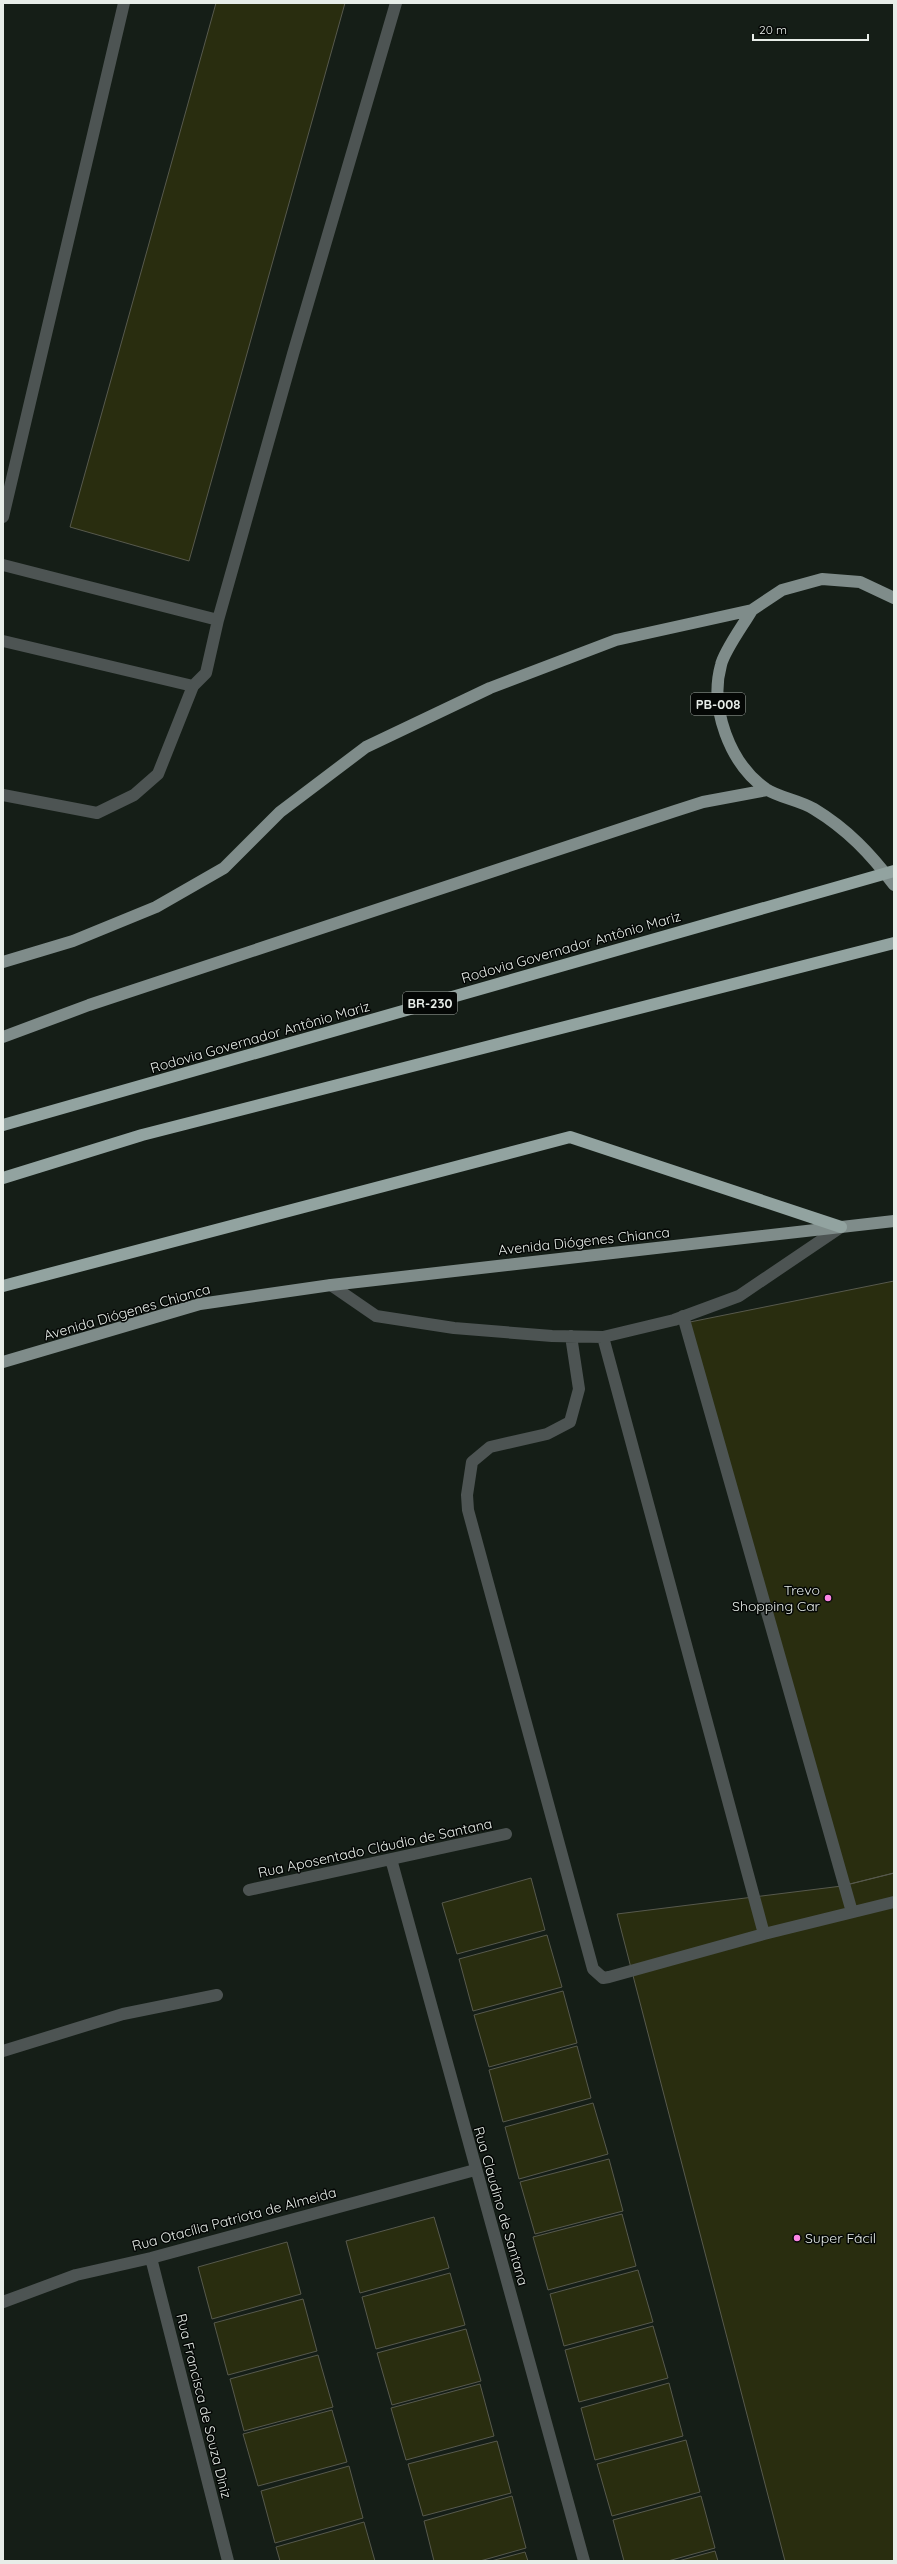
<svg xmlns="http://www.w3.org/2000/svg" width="897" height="2564" font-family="Quicksand,sans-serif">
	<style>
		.building { fill: #292d0f; stroke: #57594d }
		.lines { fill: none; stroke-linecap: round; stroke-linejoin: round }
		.lane { stroke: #4d5453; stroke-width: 12 }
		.street { stroke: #4d5453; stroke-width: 12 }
		.primary { stroke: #7f8c8a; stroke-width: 12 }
		.highway { stroke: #92a3a0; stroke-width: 12 }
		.poi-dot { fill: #fc86e4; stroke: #040705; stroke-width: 1.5 }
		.labels { text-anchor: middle; stroke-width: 3; stroke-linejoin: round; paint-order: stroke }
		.shield { fill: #040705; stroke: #a3a8a4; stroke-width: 1 }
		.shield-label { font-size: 13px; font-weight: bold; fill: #e7ede8 }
		.street-label { font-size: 14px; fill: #e7ede8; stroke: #040705 }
		.poi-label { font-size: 14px; fill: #e7ede8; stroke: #040705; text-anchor: end }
	</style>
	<rect width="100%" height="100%" fill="#151e17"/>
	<path class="building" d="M216,3H345L189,561L70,527Z
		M894,1281V1873L842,1886L685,1323Z
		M894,1873V2561H785L617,1914L842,1886Z
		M531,1878L545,1930L457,1954L442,1903Z
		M547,1935L562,1987L473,2011L459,1959Z
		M563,1991L577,2043L489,2067L474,2015Z
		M577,2046L591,2098L503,2122L489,2070Z
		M593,2103L608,2154L519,2179L505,2127Z
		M609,2159L623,2211L535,2234L520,2182Z
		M622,2214L636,2266L548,2290L533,2237Z
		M434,2217L449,2268L360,2293L346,2241Z
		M287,2242L301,2294L212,2319L198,2267Z
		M638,2270L653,2322L564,2346L550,2294Z
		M450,2273L465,2325L376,2349L362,2297Z
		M303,2299L317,2351L228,2375L214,2323Z
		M653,2326L668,2378L579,2402L565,2350Z
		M466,2329L481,2381L392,2405L377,2353Z
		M318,2355L333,2407L244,2431L230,2379Z
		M669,2383L683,2436L595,2460L581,2408Z
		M480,2384L494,2436L406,2460L391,2408Z
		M332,2410L347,2462L258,2486L243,2434Z
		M686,2440L700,2492L612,2516L597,2464Z
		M497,2441L511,2493L423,2516L408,2464Z
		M349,2466L363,2518L275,2543L261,2491Z
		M512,2496L526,2548L480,2561H434L424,2521Z
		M701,2496L715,2548L668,2561H624L613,2520Z
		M364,2522L375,2561H280L276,2547Z
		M715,2551L718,2561H678Z
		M525,2552L528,2561H491Z"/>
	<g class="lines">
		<path class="lane" d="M3,517L124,3
			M3,565L218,620L206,673L193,686L3,641
			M218,620L293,354L396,3
			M3,795L97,813L134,795L158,774L193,686
			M331,1285L376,1316L454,1328L552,1336L603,1337L674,1320L739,1296L841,1227
			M683,1316L852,1912
			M571,1336L579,1389L570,1422L547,1434L490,1447L472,1462L467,1495L468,1510L593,1969L603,1978L609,1977L764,1934L894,1902
			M603,1337L764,1934
			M3,2051L123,2014L217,1995"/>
		<path class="street" d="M391,1859L584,2561
			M249,1890L506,1834
			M151,2258L228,2561
			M3,2302L76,2275L151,2258L475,2170"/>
		<path class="primary" d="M752,610C744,624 724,651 721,665C709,708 730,764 766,789C780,798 799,800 814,809C847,829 871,854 894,885
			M3,962L73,941L156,907L224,868L280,812L366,747L490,688L616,640L752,610L782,590L822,579L860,582L894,598
			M3,1037L89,1005L675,811L703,802L767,790
			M3,1362L200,1304L331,1285L894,1221"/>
		<path class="highway" d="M3,1125L894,871
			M3,1178L142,1135L894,943
			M3,1286L570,1137L841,1227"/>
	</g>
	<g class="poi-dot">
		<circle cx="828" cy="1598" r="4"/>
		<circle cx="797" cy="2238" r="4"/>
	</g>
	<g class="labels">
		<g class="shield">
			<rect x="691" y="693" width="54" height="22" rx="3"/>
			<rect x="403" y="992" width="54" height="22" rx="3"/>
		</g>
		<g class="shield-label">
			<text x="718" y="709">PB-008</text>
			<text x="430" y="1008">BR-230</text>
		</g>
		<g class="street-label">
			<text transform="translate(571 947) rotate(-16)" y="5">Rodovia Governador Antônio Mariz</text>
			<text transform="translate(260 1037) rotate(-16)" y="5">Rodovia Governador Antônio Mariz</text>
			<text transform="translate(584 1241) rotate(-6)" y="5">Avenida Diógenes Chianca</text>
			<text transform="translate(127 1312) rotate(-16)" y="5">Avenida Diógenes Chianca</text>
			<text transform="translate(375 1848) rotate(-12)" y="5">Rua Aposentado Cláudio de Santana</text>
			<text transform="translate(501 2206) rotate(74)" y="5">Rua Claudino de Santana</text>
			<text transform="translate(234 2219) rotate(-15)" y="5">Rua Otacília Patriota de Almeida</text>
			<text transform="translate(204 2406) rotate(76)" y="5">Rua Francisca de Souza Diniz</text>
		</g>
		<g class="poi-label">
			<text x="820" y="1595">Trevo<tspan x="820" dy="16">Shopping Car</tspan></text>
			<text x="805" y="2243" text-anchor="start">Super Fácil</text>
		</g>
	</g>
	<rect width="897" height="2564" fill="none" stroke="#e7ede8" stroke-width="8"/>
	<path d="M753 34v6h115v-6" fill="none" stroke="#e7ede8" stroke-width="2"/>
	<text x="759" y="34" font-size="12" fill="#e7ede8" stroke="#040705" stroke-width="3" paint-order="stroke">20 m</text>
</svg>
